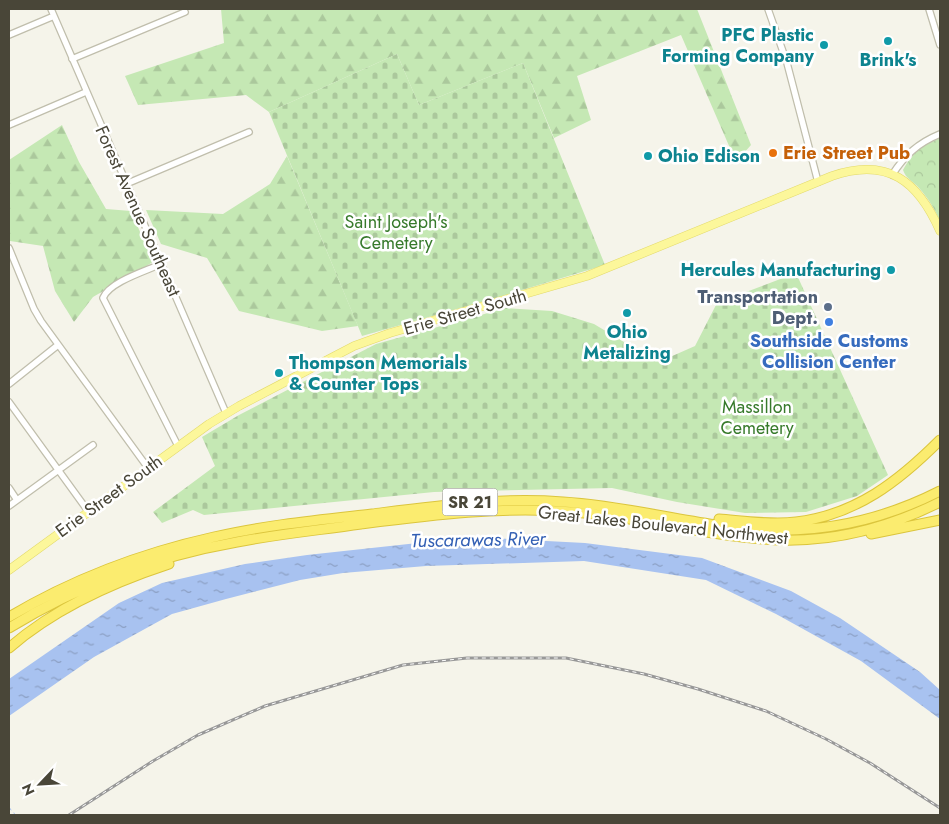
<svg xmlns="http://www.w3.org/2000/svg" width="949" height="824" font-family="Jost,sans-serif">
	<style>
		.forest { fill: url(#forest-firs) }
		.cemetery { fill: url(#cemetery-stones) }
		.park { fill: url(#park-crowns) }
		.water { fill: url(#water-ripples) }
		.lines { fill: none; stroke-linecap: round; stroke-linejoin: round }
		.stream { stroke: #a8c2f0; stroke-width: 1 }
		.minor-casing { stroke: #c0beac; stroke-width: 8 }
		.major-casing { stroke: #e2d96a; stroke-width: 9 }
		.highway-casing { stroke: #dbc53d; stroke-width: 11 }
		.minor { stroke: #fff; stroke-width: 5.5 }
		.major { stroke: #fcf79b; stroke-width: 8 }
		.highway { stroke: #fbec6f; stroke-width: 9 }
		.rail-casing { stroke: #989898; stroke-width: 3 }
		.rail { stroke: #fff; stroke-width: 1; stroke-dasharray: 4; stroke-linecap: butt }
		.culture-dot { fill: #0f9aa8; stroke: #fff; stroke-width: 2 }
		.food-dot { fill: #e8710a; stroke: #fff; stroke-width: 2 }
		.service-dot { fill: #5c6f8a; stroke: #fff; stroke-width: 2 }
		.shop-dot { fill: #3f7fe0; stroke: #fff; stroke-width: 2 }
		.labels { text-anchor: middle; stroke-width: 5; stroke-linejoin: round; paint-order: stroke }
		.shield { fill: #fff; stroke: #807e74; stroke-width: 1 }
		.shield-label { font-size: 16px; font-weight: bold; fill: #494638 }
		.culture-label { font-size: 18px; font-weight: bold; fill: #0d838f; stroke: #fff; text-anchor: end }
		.food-label { font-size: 18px; font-weight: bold; fill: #c56008; stroke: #fff; text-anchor: start }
		.street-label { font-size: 18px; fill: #494638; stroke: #fff }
		.park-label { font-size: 18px; fill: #377a2b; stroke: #fff }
		.service-label { font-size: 18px; font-weight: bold; fill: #4e5e75; stroke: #fff; text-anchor: end }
		.shop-label { font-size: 18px; font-weight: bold; fill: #366cbe; stroke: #fff }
		.water-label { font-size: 19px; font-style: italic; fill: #325fb4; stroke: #fff }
	</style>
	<defs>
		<pattern id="forest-firs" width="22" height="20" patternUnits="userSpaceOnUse" patternTransform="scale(1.25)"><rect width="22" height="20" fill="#c5e8b4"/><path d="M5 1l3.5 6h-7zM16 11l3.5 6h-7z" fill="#abc89c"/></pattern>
		<pattern id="cemetery-stones" width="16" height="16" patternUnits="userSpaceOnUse" patternTransform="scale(1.25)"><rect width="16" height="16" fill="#c5e8b4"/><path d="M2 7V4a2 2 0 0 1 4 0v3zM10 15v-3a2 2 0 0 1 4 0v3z" fill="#abc89c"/></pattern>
		<pattern id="park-crowns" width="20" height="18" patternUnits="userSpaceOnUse" patternTransform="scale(1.25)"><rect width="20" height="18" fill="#c5e8b4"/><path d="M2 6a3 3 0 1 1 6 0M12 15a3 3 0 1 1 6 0" fill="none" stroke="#abc89c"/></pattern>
		<pattern id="water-ripples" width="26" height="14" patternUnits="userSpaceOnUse" patternTransform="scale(1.25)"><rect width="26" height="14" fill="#a8c2f0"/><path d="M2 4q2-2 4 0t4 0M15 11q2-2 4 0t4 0" fill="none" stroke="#8b9fc3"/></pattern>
	</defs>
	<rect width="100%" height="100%" fill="#f5f4ea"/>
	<path class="forest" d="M221,9H697L751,145L736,162L681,35L577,76L591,120L554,138L523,63L419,105L397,54L269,112L246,95L138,105L125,76L224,43Z
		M62,125L79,162L106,209L131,211L153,262L93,297L74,322L55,291L43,246L10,241L9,239V160Z
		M287,156L358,326L322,331L239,311L207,258L161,244L146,210L223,214L270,184Z"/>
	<path class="cemetery" d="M397,54L419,105L523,63L605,265L499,297L362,336L269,112Z
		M796,273L888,475L857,496L806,512L745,513L677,502L612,488L434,492L204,515L193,510L162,523L153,512L215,466L202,437L239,415L376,344L506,308L552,311L594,324L629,345L670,357L695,346L717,303Z"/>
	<path class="park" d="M940,138V222C935,209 928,198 919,188C913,181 906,179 903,170C913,152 922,146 940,138Z"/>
	<path class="water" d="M473,537L585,543L702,558L791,591L840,618L920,672L940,690V719L861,661L776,614L706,580L584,561L426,566L343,573L300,580L226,599L172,614L94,657L9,716V679L119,603L162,583L245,564L307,555Z"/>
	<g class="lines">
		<path class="stream" d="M9,807L11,810
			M14,813L15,815"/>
		<g class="minor-casing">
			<path id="minor" d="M51,9L226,413
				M768,9L787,63L818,182
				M929,9L940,45
				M9,35L54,16
				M72,59L185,12
				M9,125L86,92
				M892,175C905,155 918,143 940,134
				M126,184L249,132
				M9,248L34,309L41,321L148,468
				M161,264C146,271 109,282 103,298L178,446
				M9,384L58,345
				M9,402L88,511
				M9,488L17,500
				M9,506L93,445"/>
		</g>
		<g class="major-casing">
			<path id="major" d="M9,570L209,424L239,406L354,346L390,333L587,276L832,176C888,157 918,181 940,231"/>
		</g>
		<g class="highway-casing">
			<path id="highway" d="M719,519C744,521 770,525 796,522C856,515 899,481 940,440
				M871,534L940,520
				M9,617C73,579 142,553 214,537C266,525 319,520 372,514C435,506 499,497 563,502C632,506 699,527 768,530C828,532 887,518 940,491
				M9,628C79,585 157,556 237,542C278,534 320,530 361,524C432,515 502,506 573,512C641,517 709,537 778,540C834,542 890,527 940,502
				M9,648C55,608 111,583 169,564"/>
		</g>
		<use href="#minor" class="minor"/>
		<use href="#major" class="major"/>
		<use href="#highway" class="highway"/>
		<g class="rail-casing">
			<path id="rail" d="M69,815L153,761L198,735L265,706L403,665L467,658H566L644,674L698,689L766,711L826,739L870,763L940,808"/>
		</g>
		<use href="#rail" class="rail"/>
	</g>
	<g class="culture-dot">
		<circle cx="888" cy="41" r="5"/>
		<circle cx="824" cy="45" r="5"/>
		<circle cx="648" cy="156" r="5"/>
		<circle cx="891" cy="270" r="5"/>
		<circle cx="627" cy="313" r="5"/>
		<circle cx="279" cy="373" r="5"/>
	</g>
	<circle class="food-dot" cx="773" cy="153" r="5"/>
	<circle class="service-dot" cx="828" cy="307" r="5"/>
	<circle class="shop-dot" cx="829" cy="322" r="5"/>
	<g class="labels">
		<rect class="shield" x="442.5" y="488.5" width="55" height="27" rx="4"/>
		<g class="shield-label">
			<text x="470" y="508">SR 21</text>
		</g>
		<g class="culture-label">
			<text x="814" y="41">PFC Plastic<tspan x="814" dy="21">Forming Company</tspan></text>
			<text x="888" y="66" text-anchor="middle">Brink's</text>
			<text x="658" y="162" text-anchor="start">Ohio Edison</text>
			<text x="881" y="276">Hercules Manufacturing</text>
			<text x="627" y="338" text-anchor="middle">Ohio<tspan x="627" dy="21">Metalizing</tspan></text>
			<text x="289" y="369" text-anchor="start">Thompson Memorials<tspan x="289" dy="21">&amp; Counter Tops</tspan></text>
		</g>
		<g class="food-label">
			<text x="783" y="159">Erie Street Pub</text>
		</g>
		<g class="street-label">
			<text transform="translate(138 211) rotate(66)" y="6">Forest Avenue Southeast</text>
			<text transform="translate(465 312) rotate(-16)" y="6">Erie Street South</text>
			<text transform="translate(109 496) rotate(-36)" y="6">Erie Street South</text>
			<text transform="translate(663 525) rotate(6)" y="6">Great Lakes Boulevard Northwest</text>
		</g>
		<g class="park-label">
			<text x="396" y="228">Saint Joseph's<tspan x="396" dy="21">Cemetery</tspan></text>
			<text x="757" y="413">Massillon<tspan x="757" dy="21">Cemetery</tspan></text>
		</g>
		<g class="service-label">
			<text x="818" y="303">Transportation<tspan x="818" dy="21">Dept.</tspan></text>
		</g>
		<g class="shop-label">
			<text x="829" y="347">Southside Customs<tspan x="829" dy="21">Collision Center</tspan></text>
		</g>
		<g class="water-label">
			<text transform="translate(478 539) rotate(-1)" y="7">Tuscarawas River</text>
		</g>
	</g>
	<rect width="949" height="824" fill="none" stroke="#494638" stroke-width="20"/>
	<g transform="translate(40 784) rotate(245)" stroke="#ffffff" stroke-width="4" paint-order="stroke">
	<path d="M0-4L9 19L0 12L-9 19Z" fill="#494638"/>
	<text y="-8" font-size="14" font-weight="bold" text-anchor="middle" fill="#494638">N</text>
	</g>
</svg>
